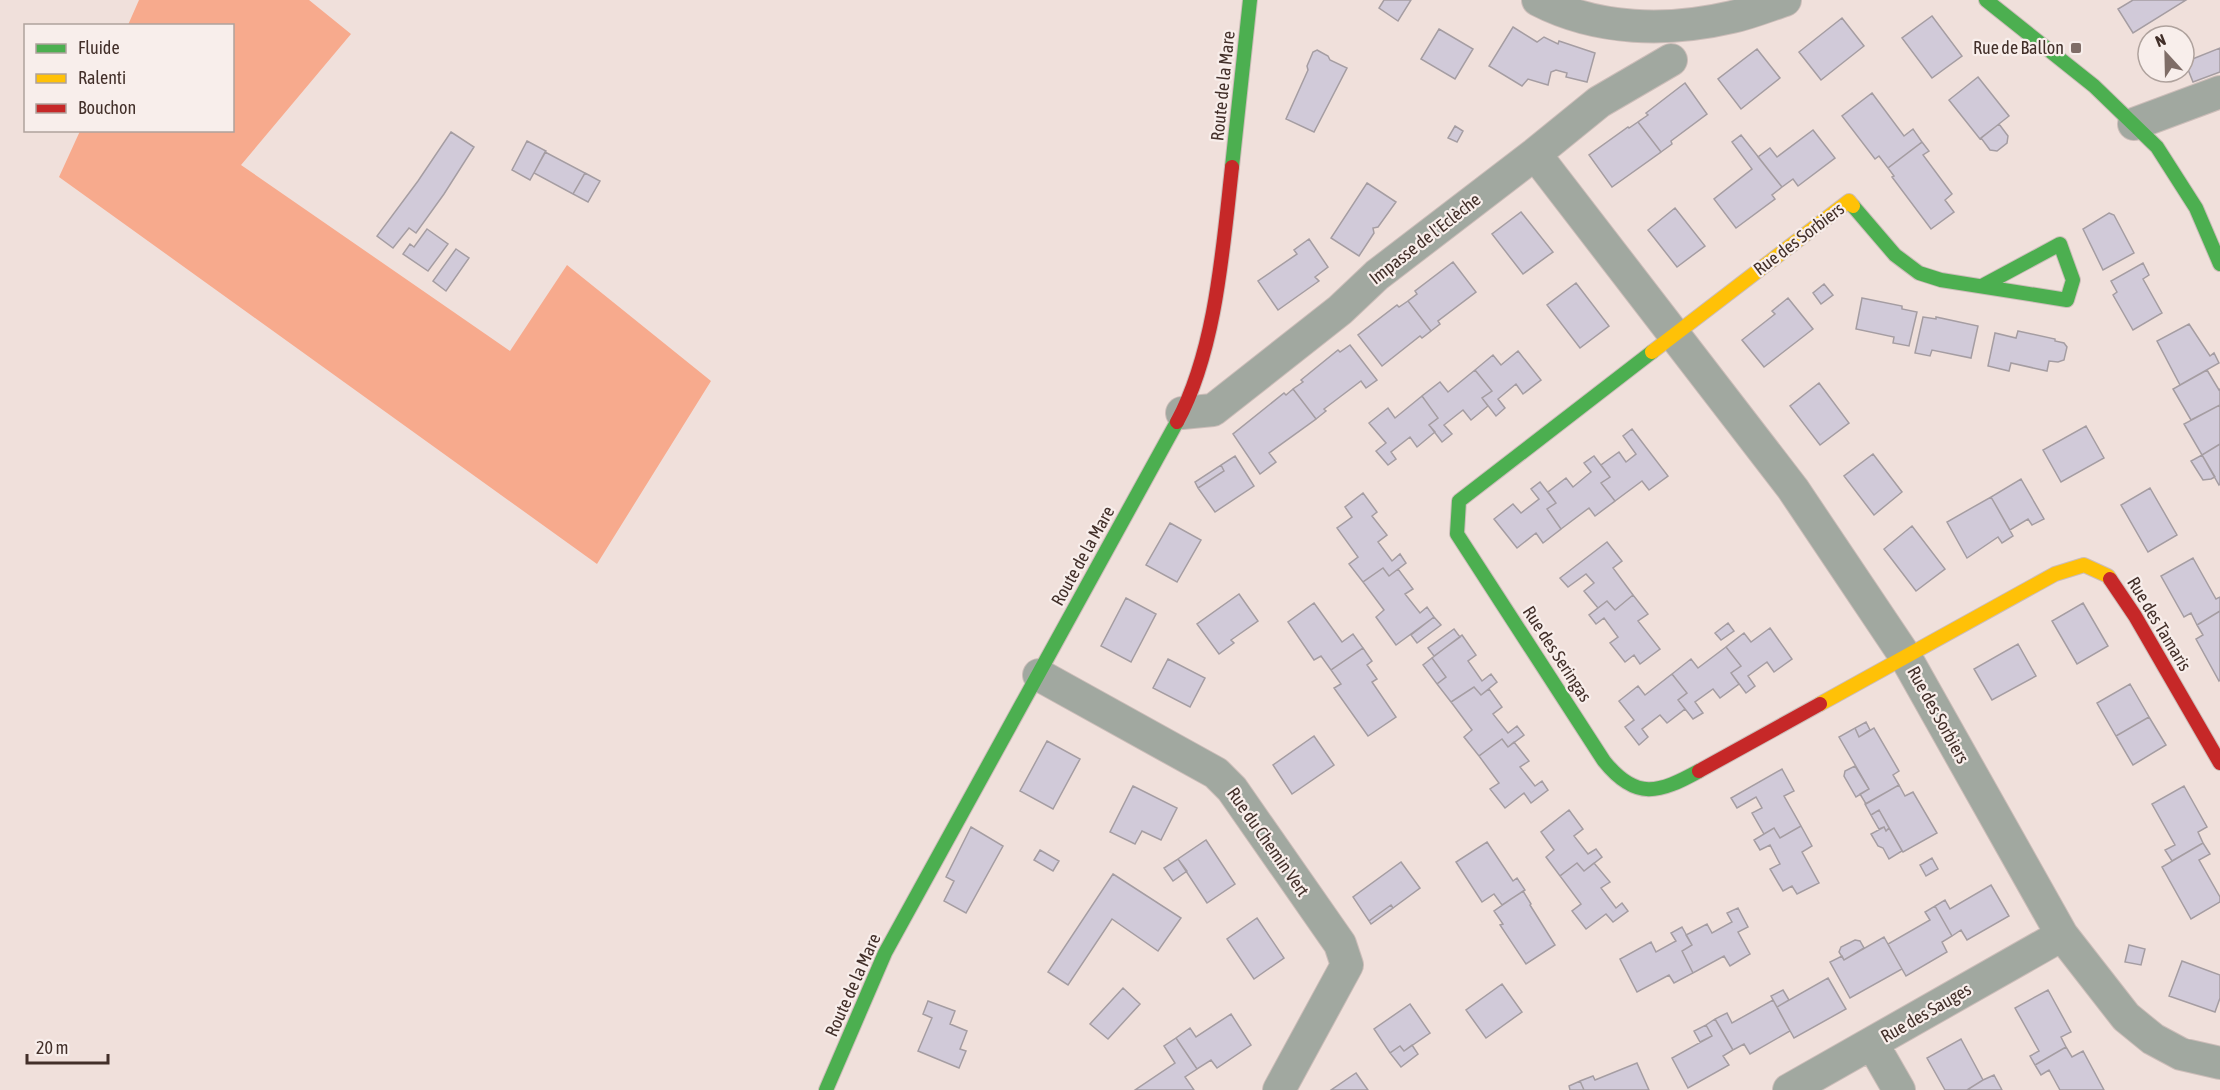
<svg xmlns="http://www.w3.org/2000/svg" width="2220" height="1090" font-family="'Asap Condensed',sans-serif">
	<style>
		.forest { fill: #f7aa8d }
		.building { fill: #d1cad9; stroke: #a59da2; stroke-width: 1.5 }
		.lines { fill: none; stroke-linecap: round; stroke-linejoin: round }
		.street-casing { stroke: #ccbdb9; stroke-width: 34 }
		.fast-casing { stroke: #ccbdb9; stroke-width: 16 }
		.slow-casing { stroke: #ccbdb9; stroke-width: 16 }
		.jam-casing { stroke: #ccbdb9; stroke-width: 16 }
		.street { stroke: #a1a8a0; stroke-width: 32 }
		.fast { stroke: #4caf50; stroke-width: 14 }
		.slow { stroke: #ffc107; stroke-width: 14 }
		.jam { stroke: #c62828; stroke-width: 14 }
		.poi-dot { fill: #7f6d67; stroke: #f8eeeb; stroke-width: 2 }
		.labels { text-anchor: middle; stroke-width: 4.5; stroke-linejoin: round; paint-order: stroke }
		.poi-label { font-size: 18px; fill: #422f29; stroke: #f8eeeb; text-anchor: end }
		.street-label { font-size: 18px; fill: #422f29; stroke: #f8eeeb }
	</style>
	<rect width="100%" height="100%" fill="#f0e0db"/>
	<path class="forest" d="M139,0H309L351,34L241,165L510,351L567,265L711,381L597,564L59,177L80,131L232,130V26L128,25Z"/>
	<path class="building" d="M1384,0H1411L1398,21L1379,8Z
		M2133,0H2186L2133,33L2118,9Z
		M1932,16L1962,56L1932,78L1902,38Z
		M1842,18L1864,46L1821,80L1799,52Z
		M1513,27L1537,42L1544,37L1558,44L1559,41L1595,53L1587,82L1566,77L1567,73L1556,70L1551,72L1548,85L1528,79L1522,86L1489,66Z
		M1439,29L1473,49L1455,79L1421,59Z
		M2220,48V72L2193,82L2185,62Z
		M1757,49L1780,78L1741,109L1718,79Z
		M1317,50L1328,56L1330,60L1347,68L1314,132L1286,119L1308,70L1307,66L1313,52Z
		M1978,77L2009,116L1980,139L1949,100Z
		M1685,83L1707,114L1671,141L1672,144L1661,152L1638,122L1648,115L1646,113Z
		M1872,93L1904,136L1913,129L1922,142L1888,168L1879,156L1875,159L1842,116Z
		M1638,122L1661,152L1612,187L1589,155L1628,127L1629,128Z
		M1999,124L2008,136L2007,143L1997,151L1990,150L1981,138Z
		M1455,126L1463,131L1457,142L1448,138Z
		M1813,130L1835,158L1798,186L1793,179L1782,187L1758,157L1770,148L1777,157Z
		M451,132L474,147L444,194L416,233L409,228L393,248L377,236L418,181Z
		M1741,135L1782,187L1772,195L1775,199L1736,228L1714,199L1752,169L1732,142Z
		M527,141L546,151L530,180L512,170Z
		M1922,142L1929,151L1923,155L1952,194L1945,200L1954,212L1931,229L1892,177L1894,176L1888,168Z
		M545,152L585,173L573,194L534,173Z
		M585,173L600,181L588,202L573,194Z
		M1367,183L1396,202L1378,227L1373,228L1374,233L1359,256L1331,238Z
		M1675,208L1705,246L1677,267L1648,230Z
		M1521,212L1553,252L1523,274L1492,234Z
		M2109,213L2114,215L2134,253L2103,270L2083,229Z
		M427,229L448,244L428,271L403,254L410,244L414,247Z
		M1309,239L1328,267L1315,277L1319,281L1278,310L1258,281L1297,254L1294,250Z
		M456,249L469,258L446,291L433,281Z
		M1453,262L1476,292L1438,321L1440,324L1431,331L1408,301L1417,294L1415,291Z
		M2143,263L2149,275L2143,279L2162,313L2133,330L2113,295L2117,292L2111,281Z
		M1576,283L1609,326L1580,348L1547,305Z
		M1824,284L1833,295L1821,304L1813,293Z
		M1788,298L1813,329L1764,367L1742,340L1775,314L1772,311Z
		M1862,298L1902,306V309L1917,312L1909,346L1893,343L1894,337L1856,329Z
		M1408,301L1431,331L1422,338L1420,336L1382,366L1358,335L1397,305L1399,307Z
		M1923,317L1936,319V317L1978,326L1971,358L1932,350L1930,356L1915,353Z
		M2189,324L2210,356L2214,353L2219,363L2180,385L2157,341Z
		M2018,331L2055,339V341L2064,343L2067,347L2064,360L2058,362L2049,361L2047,371L2011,363L2009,371L1988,366L1995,333L2016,338Z
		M1350,345L1377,380L1366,388L1361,381L1324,409L1326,411L1316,419L1293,389L1303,382L1301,380L1338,350L1340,352Z
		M1518,351L1541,380L1523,394L1516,384L1498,399L1505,408L1496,416L1482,398L1492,391L1475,370L1493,355L1501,365Z
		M1475,370L1492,391L1482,398L1488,406L1471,420L1463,410L1444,425L1452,434L1442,442L1429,425L1438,418L1422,396L1440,382L1448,392Z
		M2207,370L2219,390L2220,389V405L2191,420L2173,389Z
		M1819,383L1849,423L1820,445L1790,406Z
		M1293,389L1316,419L1269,453L1276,462L1260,474L1233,434L1284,393L1286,395Z
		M1422,396L1438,418L1429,425L1435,432L1417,447L1410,437L1391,452L1396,459L1388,465L1376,451L1386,443L1369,423L1388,408L1395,418Z
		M2220,405V444L2202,455L2184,424Z
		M2086,426L2104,458L2061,482L2043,450Z
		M1632,429L1668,476L1649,490L1642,481L1615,501L1601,483L1610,477L1601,465L1619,452L1626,462L1636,454L1623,436Z
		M2220,444V484L2219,485L2202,455Z
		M1873,454L1902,492L1874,515L1844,476Z
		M2202,455L2215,477L2211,479L2203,480L2191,461Z
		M1235,456L1254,486L1215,512L1198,488L1224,471L1221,465Z
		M1594,456L1610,477L1601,483L1615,501L1595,516L1589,508L1561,529L1547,509L1556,503L1548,492L1566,478L1573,487L1591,472L1584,463Z
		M1221,465L1224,471L1198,488L1195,482Z
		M2021,479L2044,519L2032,525L2028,519L2010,530L1991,497Z
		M1540,482L1556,503L1547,509L1561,529L1543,543L1536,533L1517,548L1494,519L1513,504L1521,513L1539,499L1531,489Z
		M2150,488L2177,535L2148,552L2121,505Z
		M1363,493L1377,512L1372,516L1387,535L1378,542L1392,561L1400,554L1406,563L1389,576L1383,568L1363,582L1349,564L1358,557L1337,528L1352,517L1345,507Z
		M1991,497L2013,536L2002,543L1998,537L1967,558L1947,522Z
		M1170,523L1201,540L1177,582L1146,565Z
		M1912,526L1945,569L1916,591L1884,549Z
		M1607,542L1622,561L1613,568L1633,595L1615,610L1607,601L1598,608L1584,591L1594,583L1586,574L1568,587L1560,578Z
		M2193,558L2216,599L2220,597V611L2197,625L2191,613L2184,617L2161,576Z
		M1383,568L1389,576L1398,569L1413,589L1405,594L1420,613L1427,607L1434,617L1396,645L1376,617L1384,610L1363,582Z
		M1239,594L1258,621L1231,640L1234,643L1219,654L1197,624Z
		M1633,595L1648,614L1638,621L1660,649L1640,664L1634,655L1625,662L1610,643L1618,637L1604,618L1596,624L1589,615L1607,601L1615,610Z
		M1126,598L1156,614L1131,662L1101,646Z
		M1314,603L1342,642L1353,634L1363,648L1331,670L1321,656L1314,660L1288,622Z
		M2083,603L2108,646L2077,664L2052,621Z
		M2220,611V680L2219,681L2196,639L2203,635L2197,625Z
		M1434,617L1441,625L1417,643L1411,635Z
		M1728,623L1734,631L1721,640L1715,633Z
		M1770,628L1792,659L1774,672L1767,662L1748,676L1755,686L1746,693L1731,673L1741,666L1726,647L1744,633L1751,642Z
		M1454,629L1460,637L1434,656L1428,648Z
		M1462,635L1476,655L1468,661L1482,681L1491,674L1497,682L1481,695L1474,687L1451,702L1437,684L1446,677L1432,658Z
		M2018,644L2036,676L1992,700L1974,669Z
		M1726,647L1741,666L1731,673L1739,684L1720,698L1713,689L1695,702L1703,713L1693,719L1678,700L1687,693L1672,674L1691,659L1698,668Z
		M1363,648L1372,661L1367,665L1377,679L1372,682L1396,717L1368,736L1334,688L1341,684L1331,670Z
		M1432,658L1446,677L1437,684L1423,665Z
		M1168,659L1205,678L1190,707L1153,688Z
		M1672,674L1687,693L1678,700L1685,709L1667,723L1660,715L1642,729L1648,737L1639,745L1625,727L1634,720L1619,701L1638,686L1645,695Z
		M2130,684L2149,717L2116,736L2097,703Z
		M1474,687L1481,695L1489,689L1502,707L1493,714L1508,733L1517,726L1524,735L1508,747L1502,739L1479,756L1464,737L1472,730L1451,702Z
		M2149,717L2166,745L2133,765L2116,736Z
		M1866,722L1870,730L1859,737L1855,728Z
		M1855,728L1859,737L1874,728L1899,771L1893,775L1899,785L1866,804L1860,794L1869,789L1839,737Z
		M1314,736L1334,765L1292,794L1273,765Z
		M1502,739L1508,747L1514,742L1529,761L1520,767L1535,786L1542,781L1548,790L1531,803L1524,793L1505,808L1490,789L1499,783L1479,756Z
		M1047,741L1080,759L1053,809L1020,791Z
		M1855,766L1869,789L1856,797L1844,776L1845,771Z
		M1782,769L1794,791L1784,796L1801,826L1780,838L1774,828L1764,834L1752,813L1762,808L1756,797L1737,808L1731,798Z
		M1899,785L1905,796L1913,792L1937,833L1903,852L1879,810L1871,815L1865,804Z
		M1133,786L1177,808L1161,840L1142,831L1135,844L1110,832Z
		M2184,786L2207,827L2198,832L2203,843L2172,861L2165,850L2175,845L2152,804Z
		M1569,810L1583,829L1574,836L1588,854L1596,849L1602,857L1584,871L1577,863L1560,876L1546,857L1554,850L1541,832Z
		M1879,810L1889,828L1886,831L1884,827L1879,829L1871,815Z
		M1801,826L1812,846L1802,852L1819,883L1797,894L1792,886L1783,891L1770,869L1780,864L1770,845L1760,850L1754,840L1774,828L1780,838Z
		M971,827L1003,846L966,913L944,901L954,881L946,877Z
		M1884,827L1886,831L1889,828L1902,851L1889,859L1883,848L1878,846L1871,834Z
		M1206,840L1235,884L1207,903L1178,859Z
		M1487,842L1513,881L1517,878L1525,890L1502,905L1494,894L1482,902L1456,862Z
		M2203,843L2210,854L2199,860L2220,897V902L2191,919L2162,867Z
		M1040,850L1059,861L1053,871L1034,860Z
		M1932,858L1938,869L1926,876L1920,865Z
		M1178,859L1187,871L1173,881L1164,868Z
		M1401,862L1420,888L1393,908L1391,905L1369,921L1353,897Z
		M1577,863L1584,871L1594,863L1610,882L1601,888L1616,908L1622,903L1628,911L1613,922L1606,914L1586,929L1572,911L1581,904L1560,876Z
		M1113,874L1181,918L1158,951L1112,919L1068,985L1048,972Z
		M1991,885L2009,916L1967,940L1961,930L1952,936L1935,906L1945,900L1950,909Z
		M1523,891L1531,904L1530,905L1555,945L1526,964L1500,925L1503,924L1494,911Z
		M1391,905L1393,908L1371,924L1369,921Z
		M1935,906L1952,936L1942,942L1947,952L1906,976L1888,944L1930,920L1925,912Z
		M1738,908L1748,927L1738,932L1750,954L1730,966L1724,956L1693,973L1682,951L1692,945L1686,935L1707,924L1712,933L1732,922L1727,913Z
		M1257,918L1284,958L1254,979L1227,939Z
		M1682,927L1692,945L1682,951L1693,973L1674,983L1669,975L1637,992L1620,959L1651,942L1656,952L1676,941L1671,933Z
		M1884,937L1902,969L1850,998L1830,962L1842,956L1844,960Z
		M1855,940L1860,941L1864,948L1844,960L1839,952L1841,947Z
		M2129,945L2145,949L2141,965L2125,962Z
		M2182,961L2220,975V998L2215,1012L2169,996Z
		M1828,978L1846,1009L1794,1038L1777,1007Z
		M1502,984L1522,1012L1486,1038L1466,1010Z
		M1123,988L1140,1004L1108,1039L1090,1024Z
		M1783,990L1789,1000L1777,1007L1771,996Z
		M2048,990L2071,1032L2061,1037L2066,1047L2035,1065L2030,1056L2039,1051L2015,1008Z
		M1773,1000L1790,1031L1750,1054L1744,1044L1733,1050L1715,1019L1727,1013L1732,1023Z
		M928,1001L955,1011L950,1024L967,1031L960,1049L966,1051L959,1068L918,1051L932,1018L923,1014Z
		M1410,1004L1430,1033L1404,1051L1400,1046L1390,1053L1374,1029Z
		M1231,1014L1251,1045L1217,1068L1211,1060L1197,1069L1176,1038L1190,1028L1196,1037Z
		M1715,1019L1733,1050L1723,1056L1729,1065L1688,1088L1672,1058L1712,1036L1706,1025Z
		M1706,1025L1712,1036L1700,1042L1694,1031Z
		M1176,1038L1197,1069L1185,1077L1194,1090H1135L1175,1063L1164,1046Z
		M1961,1039L1983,1080L1967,1090H1945L1927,1058Z
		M1412,1045L1418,1054L1401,1067L1390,1053L1400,1046L1404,1051Z
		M2066,1047L2072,1057L2083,1051L2104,1090H2060L2049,1070L2041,1075L2035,1065Z
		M1637,1063L1649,1090H1584L1580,1081L1593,1076L1595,1080Z
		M1356,1073L1368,1090H1331Z
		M1994,1075L2002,1090H1967L1983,1080Z
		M1580,1081L1584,1090H1570L1569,1086Z"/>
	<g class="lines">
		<g class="street-casing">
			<path id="street" d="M1538,0C1598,31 1668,32 1732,17C1750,13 1767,6 1785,0
				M2134,124L2220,92
				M1535,154L1793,489L1905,656L2062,935L2126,1017L2153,1039L2181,1054L2220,1063
				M1182,413L1213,410L1340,310L1377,275L1535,154L1599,102L1671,60
				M1039,675L1216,773L1232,789L1340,944L1347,965L1279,1090
				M1872,1043L1899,1090
				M1789,1090L2062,935"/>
		</g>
		<g class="fast-casing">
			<path id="fast" d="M1986,0L2094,86L2157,147L2196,208L2220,264
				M1232,167L1250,0
				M1853,206L1895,255L1919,273L1941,280L2067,300L2073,280L2060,244L1982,286
				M1652,352L1459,501L1457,534L1604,761C1636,801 1659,793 1699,771
				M826,1090L885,953L1177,422"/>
		</g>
		<g class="slow-casing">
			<path id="slow" d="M1652,352L1849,201L1853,206
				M1820,704L2055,574L2084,565L2108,576L2110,579"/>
		</g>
		<g class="jam-casing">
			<path id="jam" d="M1177,422C1216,350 1223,247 1232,167
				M2110,579L2135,616L2220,763
				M1699,771L1820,704"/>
		</g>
		<use href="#street" class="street"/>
		<use href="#fast" class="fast"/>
		<use href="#slow" class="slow"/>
		<use href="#jam" class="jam"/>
	</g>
	<rect class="poi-dot" x="2070" y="42" width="12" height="12" rx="3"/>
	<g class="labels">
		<g class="poi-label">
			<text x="2064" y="54">Rue de Ballon</text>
		</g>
		<g class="street-label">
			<text transform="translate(1223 86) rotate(-84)" y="6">Route de la Mare</text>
			<text transform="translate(1425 239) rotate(-38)" y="6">Impasse de l'Eclèche</text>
			<text transform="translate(1799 239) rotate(-37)" y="6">Rue des Sorbiers</text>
			<text transform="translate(1083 556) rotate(-61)" y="6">Route de la Mare</text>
			<text transform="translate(2159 624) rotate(59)" y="6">Rue des Tamaris</text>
			<text transform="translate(1557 654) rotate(57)" y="6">Rue des Seringas</text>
			<text transform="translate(1938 715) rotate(61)" y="6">Rue des Sorbiers</text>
			<text transform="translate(1268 842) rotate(55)" y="6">Rue du Chemin Vert</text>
			<text transform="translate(853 985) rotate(-66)" y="6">Route de la Mare</text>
			<text transform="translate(1926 1013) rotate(-30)" y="6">Rue des Sauges</text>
		</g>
	</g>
	<rect x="24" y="24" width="210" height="108" fill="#f8eeeb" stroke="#afa29d" stroke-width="1.5"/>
	<rect x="36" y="44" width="30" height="9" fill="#4caf50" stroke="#afa29d" stroke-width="1.5"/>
	<text x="78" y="54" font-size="18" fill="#422f29">Fluide</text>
	<rect x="36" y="74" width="30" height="9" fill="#ffc107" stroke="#afa29d" stroke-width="1.5"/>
	<text x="78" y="84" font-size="18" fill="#422f29">Ralenti</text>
	<rect x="36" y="104" width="30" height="9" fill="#c62828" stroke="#afa29d" stroke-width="1.5"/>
	<text x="78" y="114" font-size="18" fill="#422f29">Bouchon</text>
	<g transform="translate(2166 54) rotate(338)"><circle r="28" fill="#f8eeeb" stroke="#afa29d" stroke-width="1.5"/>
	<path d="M0-4.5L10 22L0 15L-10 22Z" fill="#7f6d67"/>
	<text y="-9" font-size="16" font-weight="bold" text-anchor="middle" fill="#422f29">N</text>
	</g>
	<path d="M27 1054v9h81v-9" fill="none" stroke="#422f29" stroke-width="3"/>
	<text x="36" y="1054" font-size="18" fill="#422f29" stroke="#f8eeeb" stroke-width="4.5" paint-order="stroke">20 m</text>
</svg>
